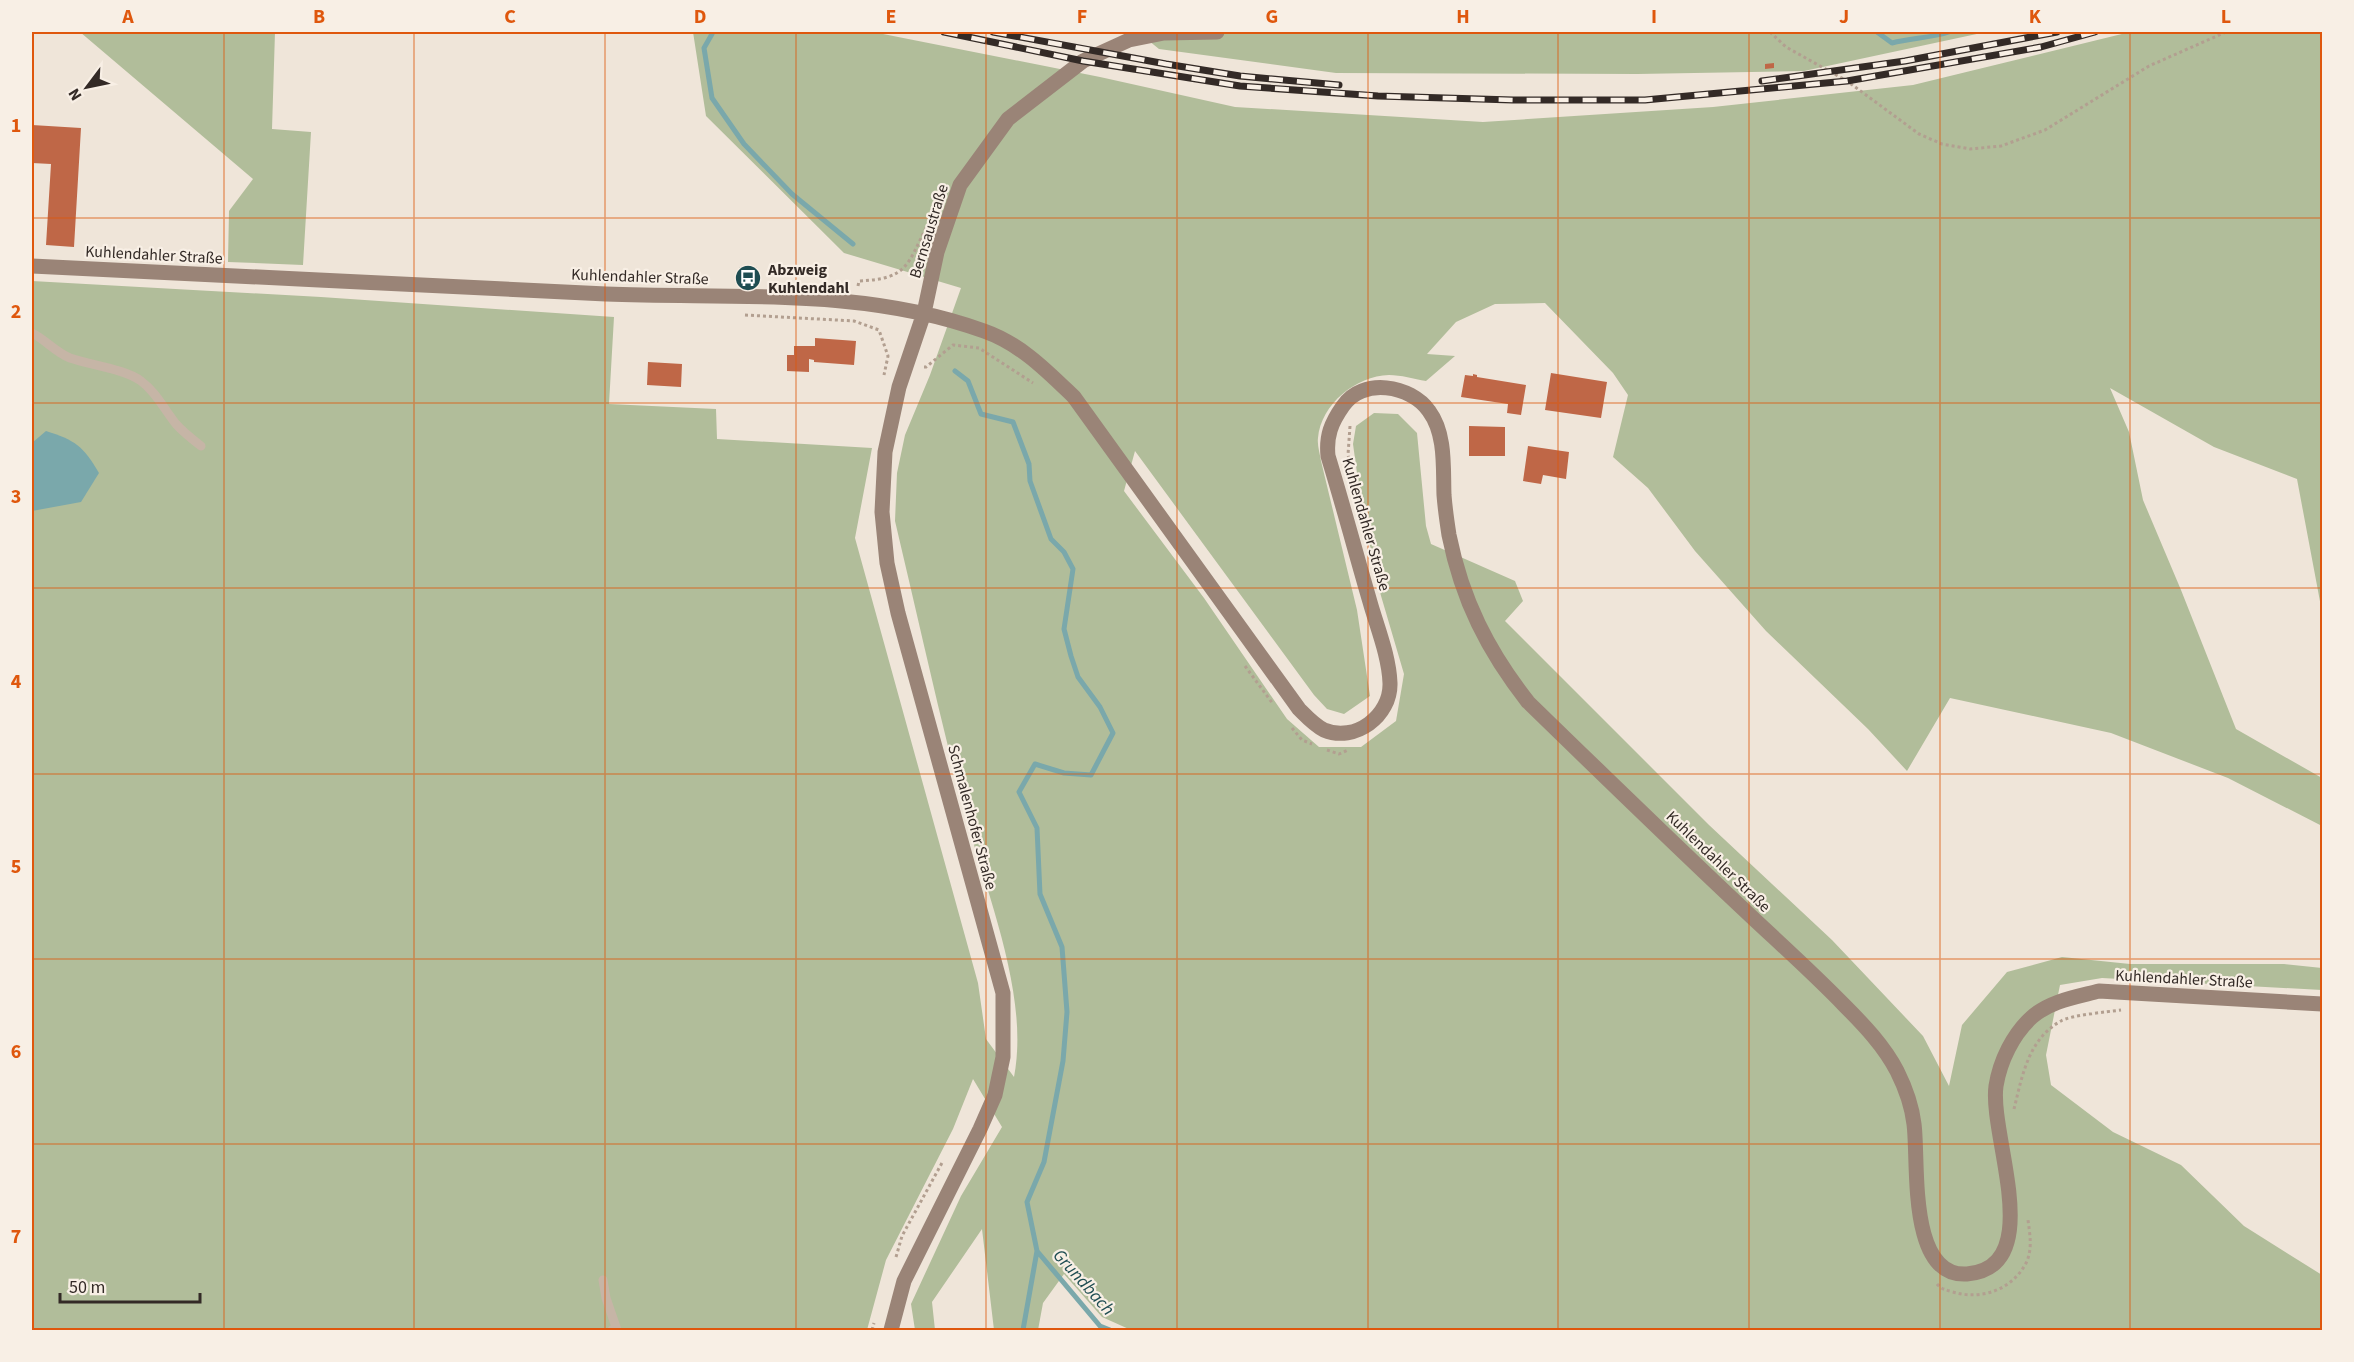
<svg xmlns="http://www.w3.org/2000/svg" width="2354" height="1362" font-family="'Source Sans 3',sans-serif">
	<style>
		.green { fill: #b1bd9a }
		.water { fill: #7aa8ab }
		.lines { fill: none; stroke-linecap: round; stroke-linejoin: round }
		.stream { stroke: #7aa8ab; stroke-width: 5 }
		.building { fill: #bf6747 }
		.path { stroke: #b29f90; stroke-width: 3; stroke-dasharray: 3 3; stroke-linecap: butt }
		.service { stroke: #c6b5a6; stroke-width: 9 }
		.secondary { stroke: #9a8477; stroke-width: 15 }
		.rail-casing { stroke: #332a26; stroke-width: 7 }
		.rail { stroke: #f8efe5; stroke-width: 4.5; stroke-dasharray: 14; stroke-linecap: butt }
		.grid { fill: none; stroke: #df570d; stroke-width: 1.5; stroke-opacity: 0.55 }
		.labels { text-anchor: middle; stroke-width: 4.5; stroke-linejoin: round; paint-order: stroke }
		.street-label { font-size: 16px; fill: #332a26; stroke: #f8efe5 }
		.poi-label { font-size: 16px; font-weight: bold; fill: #332a26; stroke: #f8efe5; text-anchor: start }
		.water-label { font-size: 18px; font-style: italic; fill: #1e4d52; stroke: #f8efe5 }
		.neatline { fill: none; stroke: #df570d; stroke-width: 2 }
		.grid-label { font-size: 20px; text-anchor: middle; font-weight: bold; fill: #df570d }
	</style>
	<rect width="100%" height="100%" fill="#efe5d9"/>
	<path class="green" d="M80,32H275L272,129L311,132L303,265L228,262L229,211L253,179Z
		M693,32H873L1100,77L1235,107L1483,122L1713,107L1913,85L2130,32H2322V612L2297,479L2214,447L2110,388L2129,432L2143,500L2181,590L2236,729L2322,778V826L2228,778L2111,733L1950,698L1907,771L1868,729L1766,631L1695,551L1648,488L1613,457L1628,395L1613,373L1545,303L1495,304L1456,322L1427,354L1455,356L1426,381C1414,379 1401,375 1389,375C1356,376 1321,404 1318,438C1317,445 1320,454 1321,461L1357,610L1370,696L1344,714L1327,709L1314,695L1135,451L1124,491L1204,598L1287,719L1319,747H1361L1396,721L1404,674L1379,589L1361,502L1353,444L1356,426L1374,413L1398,414L1417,433L1426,526L1431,544L1515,581L1523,601L1505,621L1709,825L1832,940L1923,1036L1949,1086L1962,1025L2007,972L2062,957L2130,964H2284L2322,968V990L2102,978L2060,985L2046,1055L2051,1085L2113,1132L2181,1165L2244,1226L2322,1275V1330H1131L1102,1317L1064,1274L1043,1303L1038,1330H994L982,1229L932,1302L935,1330H915L911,1304L961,1196L1002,1127L973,1079L953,1129L886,1260L867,1330H32V281L321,297L614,317L609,404L716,409L717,439L872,448L855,538L978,983L986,1039L1014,1077C1030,994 985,890 964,810C939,714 918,618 895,521L897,473L905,435L930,375L961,288L844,253L706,116Z
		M1138,32H1986L1804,71L1637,74L1336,73L1159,49Z"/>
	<path class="water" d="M46,431C75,440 83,446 99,473L81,502L32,511V443Z"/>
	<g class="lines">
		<path class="stream" d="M710,32L712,34L704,48L712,98L744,144L792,194L853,244
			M1877,32L1892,43C1911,38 1931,38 1949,32
			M955,371L968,381L981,414L1013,422L1029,464L1030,481L1051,539L1064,552L1073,569L1064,629L1071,656L1078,677L1100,707L1113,733L1091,775L1064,773L1035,764L1019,792L1037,828L1040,894L1062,947L1067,1012L1063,1061L1044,1162L1027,1202L1037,1251L1023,1330
			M1037,1251L1100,1326L1110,1330"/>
	</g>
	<path class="building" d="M1774,63V68L1765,69V64Z
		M32,125L81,128L74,247L46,245L51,164L32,163Z
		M815,338L856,341L854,365L814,362V360L809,359V372L787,371V355H794V346H815Z
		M648,362L682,364L681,387L647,385Z
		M1551,373L1607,382L1601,418L1545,410Z
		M1473,374L1477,375V377L1526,385L1521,415L1507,413L1508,404L1461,397L1465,375L1473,376Z
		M1469,426L1505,427V456H1469Z
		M1528,446L1569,452L1566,479L1543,475L1541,484L1523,481Z"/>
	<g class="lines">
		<path class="path" d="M1770,32L1786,47L1847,81L1919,134L1942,144L1970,149L2001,146L2045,130L2149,66L2226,32
			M858,286L859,281C908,279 907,265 927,226
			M745,315L854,321L879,330L888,356L884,375
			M924,367H926L953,345L979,348L1033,383
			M1350,426L1348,455L1358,493
			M1245,666L1273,704
			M1292,728L1302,740L1312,744
			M1327,750L1339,754L1348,750
			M2014,1109C2022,1077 2028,1039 2061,1021C2071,1015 2107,1012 2121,1010
			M896,1257L902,1236L943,1161
			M1937,1284C1941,1289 1946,1290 1953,1292C1980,1300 2010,1291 2025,1265C2033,1251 2030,1235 2028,1220
			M872,1330L874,1323"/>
		<path class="service" d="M32,333C46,340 55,352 70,358C90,365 125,369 141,381C156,392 164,409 176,424C183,432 192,439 201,446
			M603,1280L606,1298L617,1330H612"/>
		<path class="secondary" d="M32,266C223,275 415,285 606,294C732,299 863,287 984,331C1021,344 1047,371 1074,397L1299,709C1306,716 1314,725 1324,730C1355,743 1391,716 1390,683C1389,656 1377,627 1370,602C1356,554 1343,505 1328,456C1326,436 1331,423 1343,406C1362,377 1411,385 1429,411C1446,434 1443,467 1444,495C1445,508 1447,522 1449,535C1462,600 1488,651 1528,702C1603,775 1678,848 1755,920C1785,948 1816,976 1844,1005C1864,1025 1884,1046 1897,1071C1905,1087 1912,1107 1914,1124C1919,1161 1907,1278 1967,1274C2048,1267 1989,1136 1996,1086C2000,1061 2013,1034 2032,1017C2050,1001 2076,997 2099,991L2322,1004
			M891,1330L904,1281L980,1129L995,1095L1003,1057V993L898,613L887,563L882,512L885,452L899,387L924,313L937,252L960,185L1008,119L1083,61L1129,40L1164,33L1217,32"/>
		<g class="rail-casing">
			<path id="rail" d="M944,32L1083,61L1240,86L1378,96L1513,100H1645L1847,81L2041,47L2095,32
				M993,32L1166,64L1240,76L1339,85
				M1762,81L1905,61L2057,32"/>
		</g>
		<use href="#rail" class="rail"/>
	</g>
	<path class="grid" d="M224,32V1330M414,32V1330M605,32V1330M796,32V1330M986,32V1330M1177,32V1330M1368,32V1330M1558,32V1330M1749,32V1330M1940,32V1330M2130,32V1330M32,218H2322M32,403H2322M32,588H2322M32,774H2322M32,959H2322M32,1144H2322"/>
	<defs>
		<g id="bus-disc" transform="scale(1.35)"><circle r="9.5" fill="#1e4d52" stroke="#f8efe5"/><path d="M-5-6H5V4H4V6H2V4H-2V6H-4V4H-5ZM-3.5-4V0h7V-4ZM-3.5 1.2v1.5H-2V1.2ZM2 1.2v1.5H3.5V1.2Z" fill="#fff"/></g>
	</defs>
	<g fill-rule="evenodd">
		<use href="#bus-disc" x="748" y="278"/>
	</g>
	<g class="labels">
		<g class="street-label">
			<text transform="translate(928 231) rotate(-73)" y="6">Bernsaustraße</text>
			<text transform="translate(154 254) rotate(3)" y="6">Kuhlendahler Straße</text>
			<text transform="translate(640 276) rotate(2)" y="6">Kuhlendahler Straße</text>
			<text transform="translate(1367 524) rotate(74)" y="6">Kuhlendahler Straße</text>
			<text transform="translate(973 817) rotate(75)" y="6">Schmalenhofer Straße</text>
			<text transform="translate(1719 861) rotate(44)" y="6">Kuhlendahler Straße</text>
			<text transform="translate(2184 978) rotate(3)" y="6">Kuhlendahler Straße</text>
		</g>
		<g class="poi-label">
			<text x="768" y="275">Abzweig<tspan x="768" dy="18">Kuhlendahl</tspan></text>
		</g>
		<g class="water-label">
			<text transform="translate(1084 1282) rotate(48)" y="6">Grundbach</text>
		</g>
	</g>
	<rect width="2354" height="1362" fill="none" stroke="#f8efe5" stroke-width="66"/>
	<g transform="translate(87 87) rotate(238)" stroke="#f8efe5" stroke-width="4.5" paint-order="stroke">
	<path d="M0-4.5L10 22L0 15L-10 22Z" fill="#332a26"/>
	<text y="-9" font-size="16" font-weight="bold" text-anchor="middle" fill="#332a26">N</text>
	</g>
	<path d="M60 1293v9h140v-9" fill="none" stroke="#332a26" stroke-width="3"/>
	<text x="69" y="1293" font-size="18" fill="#332a26" stroke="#f8efe5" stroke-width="4.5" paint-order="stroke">50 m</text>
	<rect x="33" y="33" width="2288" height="1296" class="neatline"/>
	<g class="grid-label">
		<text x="128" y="23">A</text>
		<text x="319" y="23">B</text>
		<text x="510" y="23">C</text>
		<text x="700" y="23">D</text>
		<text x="891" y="23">E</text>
		<text x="1082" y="23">F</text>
		<text x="1272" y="23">G</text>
		<text x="1463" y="23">H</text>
		<text x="1654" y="23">I</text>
		<text x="1844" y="23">J</text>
		<text x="2035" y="23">K</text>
		<text x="2226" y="23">L</text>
		<text x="16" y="132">1</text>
		<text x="16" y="318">2</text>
		<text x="16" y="503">3</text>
		<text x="16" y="688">4</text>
		<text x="16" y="873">5</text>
		<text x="16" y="1058">6</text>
		<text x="16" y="1243">7</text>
	</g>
</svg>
